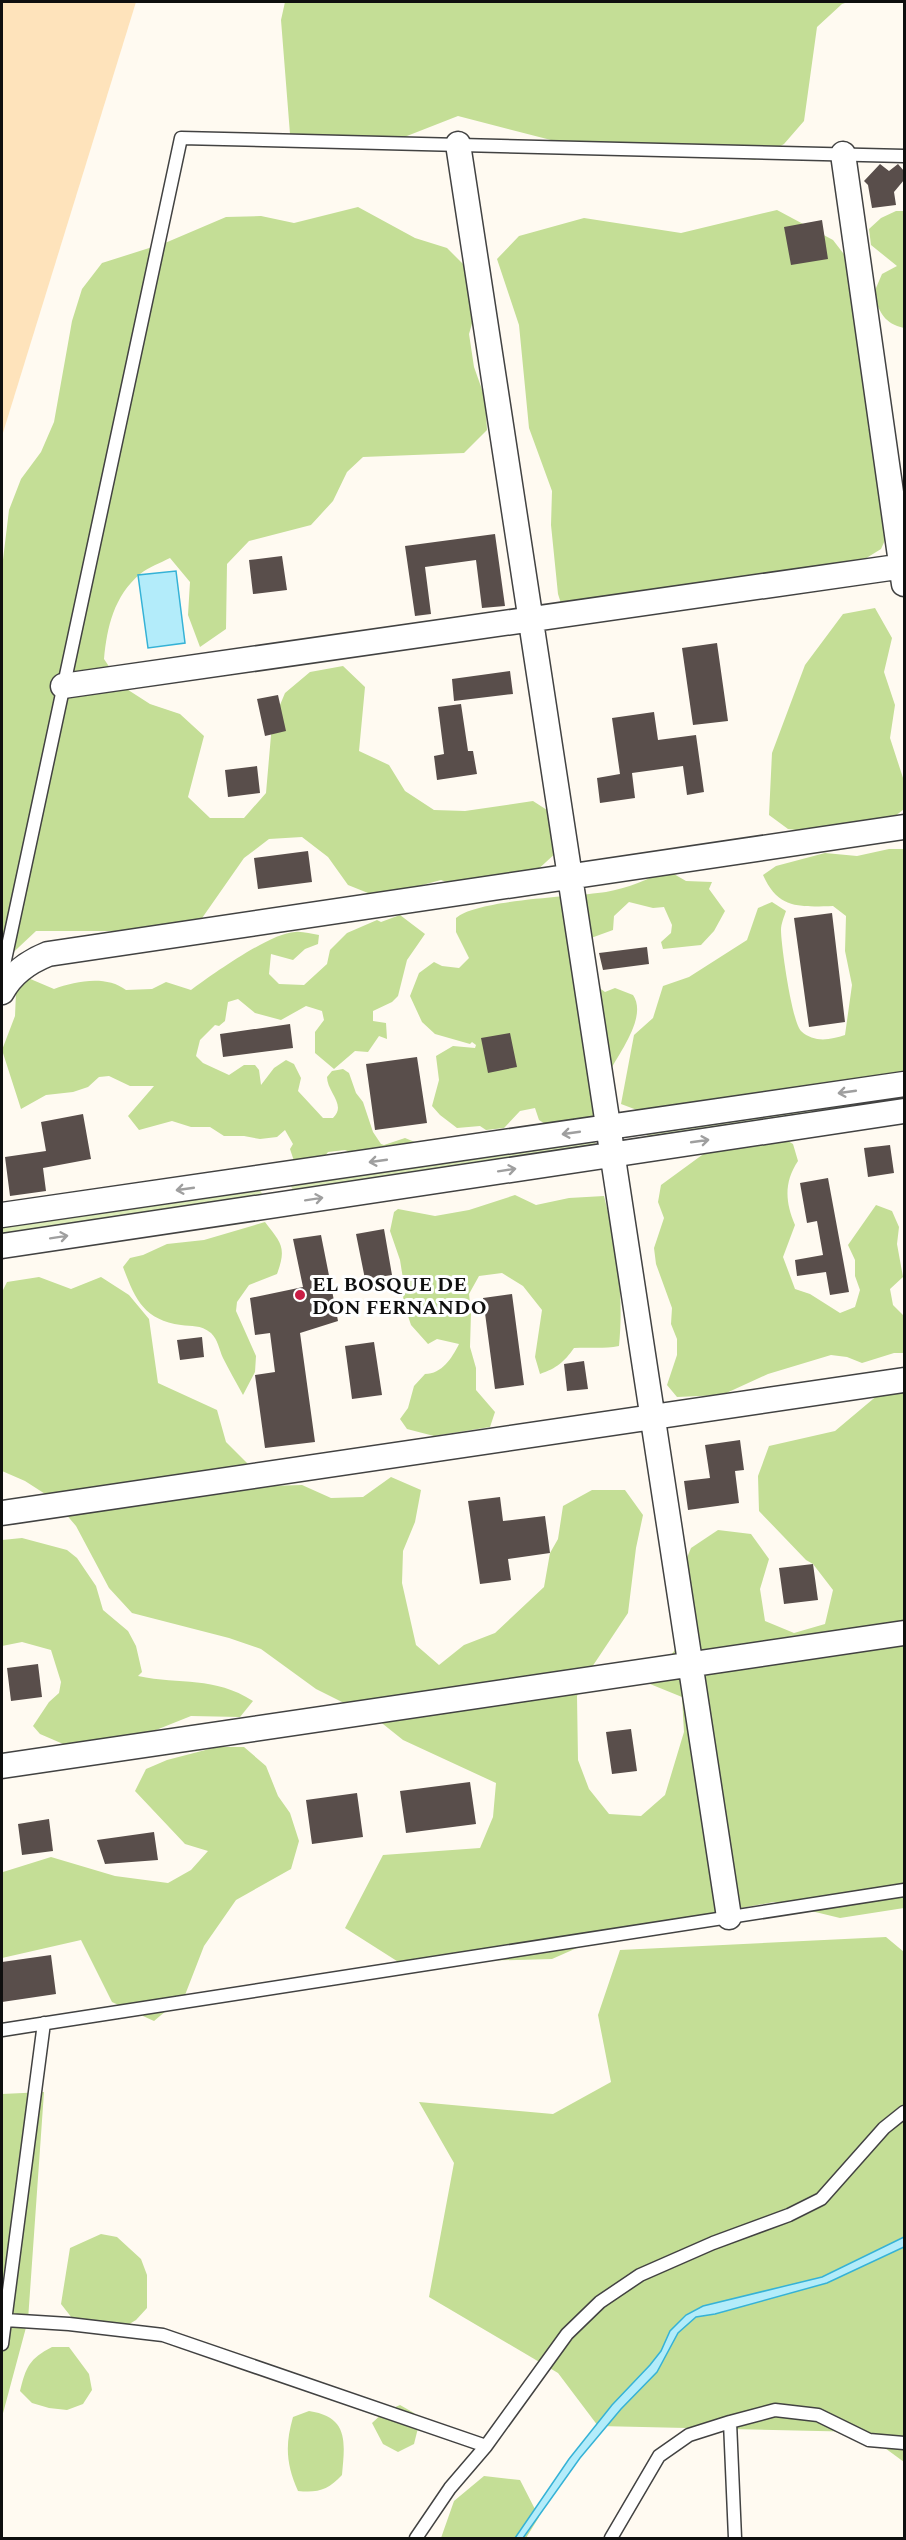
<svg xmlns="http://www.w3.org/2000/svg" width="906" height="2540" font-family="Spectral,serif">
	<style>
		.green { fill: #ddedb8 }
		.forest { fill: #c4de96 }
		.sand { fill: #fee3bb }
		.water { fill: #b3ecfa; stroke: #35b2d6; stroke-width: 1.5 }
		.building { fill: #594e4b }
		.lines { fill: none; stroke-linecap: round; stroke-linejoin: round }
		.lane-casing { stroke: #424242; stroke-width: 15 }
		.street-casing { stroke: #424242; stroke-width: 27 }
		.lane { stroke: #fff; stroke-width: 12 }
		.street { stroke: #fff; stroke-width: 24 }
		.oneway { stroke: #9f9f9f }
		.poi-dot { fill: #c91e45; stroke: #fff; stroke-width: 2 }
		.labels { text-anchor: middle; stroke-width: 6; stroke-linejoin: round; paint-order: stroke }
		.poi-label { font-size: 20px; font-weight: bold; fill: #0f0f0f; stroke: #fff; text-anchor: start }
	</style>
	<rect width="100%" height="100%" fill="#fffaf1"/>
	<path class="green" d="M904,1093V1102L648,1138L646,1133Z
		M594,1140L596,1145L293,1191L291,1186L292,1184Z
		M260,1189L262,1194L259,1197L2,1234V1226Z"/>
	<path class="forest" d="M285,2H848L842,4L817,27L804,121L784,144L755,160L653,146L586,149L458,116L389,143L356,149L322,145L290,134L281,20Z
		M358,207L415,238L447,248L470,271L478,303L469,334L474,367L485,398L487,430L464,453L363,457L347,472L333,501L311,525L249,541L227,564L226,629L200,647L188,615L190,582L170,558C160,563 149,567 140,574C114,596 107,627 104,659L122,686L150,704L180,714L204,736L188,797L210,818H244L266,793L272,724L285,693L310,672L343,666L365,687L359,751L389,765L405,791L434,810L465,811L533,801L561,819L558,851L534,873L472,891L441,880L378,897L348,885L328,857L302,837L269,839L244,858L200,921L137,931H36L2,963V568L9,510L21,479L41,452L54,422L72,321L82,289L102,263L165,243L226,217L261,216L294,223Z
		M777,210L833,240L853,266L871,393L868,426L894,520L881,549L855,565L566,619L558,594L551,525L552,491L529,428L519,325L497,259L519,236L584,218L681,233Z
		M896,211H904V328C884,323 881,314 873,295L882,274L897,266L871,245L869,229L881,218Z
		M875,608L892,638L884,672L895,705L890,738L904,781V809L889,821L823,833L788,829L769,815L772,753L805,665L843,614Z
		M889,849H904V1078L661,1119L621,1104L634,1035L653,1018L663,986L689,977L747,940L758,908L772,902L786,911C784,917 781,924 781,930C781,945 792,1022 801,1031C814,1043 830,1040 845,1035L852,985L845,951L846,916L833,906C799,907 778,909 763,875L776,866L825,853L857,856Z
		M667,870L686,881L712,882L709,889L725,911L714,931L701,945L663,949L661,942L671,933L672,925L664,907L653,908L629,902L614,916L613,930L591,938L598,987L605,992L615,988L633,995C648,1017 618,1054 609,1073L615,1090L607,1125L550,1127L539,1120L535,1108L520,1111L504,1128L486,1130L480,1126L457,1128L440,1115L432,1106L439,1080L436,1056L453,1046L475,1048L476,1045L472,1042L470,1044L435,1034L422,1022L410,996L419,973L434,962L442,966L459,968L469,958L456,932V918C478,899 574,897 606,892C628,888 647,880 667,870Z
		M400,915L425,934L407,960L398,996L392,1002L373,1011V1021L386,1023L387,1039L379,1036L368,1052L355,1051L334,1069L315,1053V1032L324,1020L322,1011L306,1006L281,1020L255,1013L238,999L228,1002L225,1021L219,1026L215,1025L200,1040L196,1056L203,1063L229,1075L244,1065H255L259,1070L261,1085L274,1068L286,1060L294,1064L301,1078L298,1091L323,1118H333C347,1105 327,1092 327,1077L332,1071L343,1069L349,1073L356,1093L363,1102L373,1132L381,1144L384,1145L405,1138L422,1145L366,1158L345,1150L328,1152L322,1160L294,1161L290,1149L293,1144L285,1130L277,1137L260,1139L244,1136H224L210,1127H191L172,1121L139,1130L128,1116L154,1086H130L109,1076L99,1077L88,1087L73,1092L46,1095L21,1109L2,1050L15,1016L16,992L28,978L54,989C76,981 106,975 126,990L152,989L166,982L191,990C213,974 270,933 295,932C302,931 311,934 319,935L318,944L305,949L293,960L271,954L269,974L279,984L304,985L327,964L330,950L347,933L377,920L381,922Z
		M778,1135L793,1144L798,1161C784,1182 785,1202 795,1225L783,1257L795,1289L810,1294L840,1313L855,1307L860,1290L855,1276V1260L848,1245L876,1205L892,1211L899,1227L897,1244L903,1277L890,1289L893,1305L904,1316V1353H894L862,1363L847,1357L831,1355L768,1374L722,1395L677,1397L667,1385L677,1355V1339L671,1324L672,1308L656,1264L654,1248L664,1218L658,1202L661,1185L713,1147Z
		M515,1195L536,1205L569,1198L604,1196C617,1245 624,1296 619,1346C604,1349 590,1347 574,1348C564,1362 557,1368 540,1374L535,1357L542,1310L523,1286L502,1273L479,1276L469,1294L471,1312L470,1347L476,1368V1390L495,1412L490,1427L434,1436L407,1429L400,1419L408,1408L414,1386L425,1374C442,1374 452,1358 459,1344L437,1339L428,1344L411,1325L403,1301L404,1285L400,1260L390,1231L394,1212L398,1209L435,1216L469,1210Z
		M265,1222C281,1243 287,1247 277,1274L249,1285L237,1302L236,1311L256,1356L255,1372L243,1395C236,1382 229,1370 223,1358C219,1349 218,1340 211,1333C200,1324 192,1327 181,1325C144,1320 135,1299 123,1267L130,1258L143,1255L167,1244L204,1240Z
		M39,1277L71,1289L101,1277L129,1295L149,1319L158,1383L217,1410L226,1442L270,1486L302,1485L331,1498L363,1497L391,1477L421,1490L415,1522L403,1551L402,1583L416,1645L439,1665L464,1645L495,1633L544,1587L550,1553L558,1539L563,1506L592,1490H625L643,1515L636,1548L628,1613L592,1667L577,1696L578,1760L589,1789L609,1814L641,1816L665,1795L684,1732L682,1697L650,1684L677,1647L678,1580L691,1548L718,1530L751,1534L769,1559L760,1589L765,1621L794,1633L825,1624L833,1590L813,1564L806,1560L759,1511L758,1476L769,1446L835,1431L904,1373V1908L840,1918L774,1902L613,1932L552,1959L400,1963L345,1928L383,1855L480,1848L493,1817L496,1783L403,1740L378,1720L316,1689L261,1649L229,1638L132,1613L109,1588L76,1526L53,1499L25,1481L2,1471V1292L7,1282Z
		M22,1538L67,1550L77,1558L96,1586L103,1610L128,1631L136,1646L142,1672L138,1676C181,1685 214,1676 253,1701L240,1717L191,1716L136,1738L125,1736L106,1752L91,1756L40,1734L33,1726L49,1702L59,1693L61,1682L51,1650L22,1642L2,1646V1540Z
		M217,1747H244L266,1766L278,1796L290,1813L299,1841L291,1869L236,1900L204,1946L185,1995L154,2021L112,2002L81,1940L2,1958L3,1872L51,1857L115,1876L168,1883L191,1870L208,1851L185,1844L135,1791L146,1769L167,1760Z
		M886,1937L904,1952V2462L863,2432L598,2426L558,2373L429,2297L454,2163L419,2102L553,2114L611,2082L598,2015L620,1950Z
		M44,2092L28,2320L2,2417V2094Z
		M101,2234L117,2237L141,2259L147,2275V2308L136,2320L121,2329L86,2328L72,2318L61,2304L70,2248Z
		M52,2347H69L89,2374L92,2390L83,2404L67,2410L49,2408L32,2403L20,2391C26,2367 29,2359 52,2347Z
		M400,2405L414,2413L418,2428L414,2444L398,2452L383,2444L372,2423L384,2412Z
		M309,2411C349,2417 345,2442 342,2475C328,2490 318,2493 298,2491C286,2464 285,2445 293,2417Z
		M484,2476L520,2480L539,2517L526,2538H441L454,2501Z"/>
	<path class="sand" d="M2,2H136L2,436Z"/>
	<path class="water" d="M176,571L185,643L148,648L138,575Z
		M904,2237V2247L827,2283L715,2314L696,2317L678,2333L657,2372L621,2409L580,2458L523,2538H515L569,2459L612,2405L650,2365L661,2351L670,2331L686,2315L703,2306L822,2277Z"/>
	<path class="building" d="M880,164L889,171L898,164L904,171V180L894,192L896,205L872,208L868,185L864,181Z
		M822,220L828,259L791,265L784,227Z
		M495,534L505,606L482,608L476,560L425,567L431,614L415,616L405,546Z
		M282,556L287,590L253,594L249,560Z
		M717,643L728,721L693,725L682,648Z
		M510,671L513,694L454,701L452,679Z
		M278,695L286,731L265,736L257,699Z
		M461,704L468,751H473L477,774L437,780L434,756L444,754L438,707Z
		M654,712L658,740L696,735L704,792L687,795L683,766L632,773L635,798L600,803L597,778L620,774L612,718Z
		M257,766L260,793L228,797L225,770Z
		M308,851L312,882L258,889L254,858Z
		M832,913L845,1022L809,1027L794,918Z
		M647,947L649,964L603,970L599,953Z
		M290,1024L293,1048L223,1057L220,1034Z
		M510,1033L517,1067L488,1073L481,1038Z
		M417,1057L427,1123L375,1130L366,1064Z
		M83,1114L91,1159L43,1168L46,1191L10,1196L5,1157L46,1151L41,1122Z
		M890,1145L894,1173L868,1177L864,1148Z
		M828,1178L849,1292L830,1295L826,1272L797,1276L795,1260L823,1255L817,1221L807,1223L800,1183Z
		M384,1229L392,1275L365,1279L356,1234Z
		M321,1235L338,1321L300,1333L315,1442L265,1448L255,1375L275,1372L270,1333L255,1335L250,1298L303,1287L293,1239Z
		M512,1294L524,1385L495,1389L483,1298Z
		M202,1337L204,1357L180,1360L177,1340Z
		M374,1342L382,1395L352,1399L345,1346Z
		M584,1361L588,1389L567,1391L564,1364Z
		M740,1440L744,1470L735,1471L739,1503L688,1510L684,1481L710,1478L705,1445Z
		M500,1497L503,1521L545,1516L550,1553L508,1559L511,1580L480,1584L468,1501Z
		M813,1564L818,1600L784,1604L779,1568Z
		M38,1664L42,1697L11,1701L7,1668Z
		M631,1729L637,1771L612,1774L606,1732Z
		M470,1782L476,1824L406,1833L400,1791Z
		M357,1793L363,1837L312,1844L306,1800Z
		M49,1819L53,1851L22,1855L18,1824Z
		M154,1832L158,1860L105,1864L97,1840Z
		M51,1955L56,1994L2,2002V1962Z"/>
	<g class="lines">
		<g class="lane-casing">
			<path id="lane" d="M2,974L181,138L904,156
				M2,2030L904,1890
				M5,2320L69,2324L163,2335L486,2446
				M2,2344L44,2023
				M730,2422L735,2538
				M416,2538L450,2488L486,2446L567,2334L600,2302L640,2275L713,2243L789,2215L821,2199L884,2128L904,2112
				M611,2538L659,2456L689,2435L730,2422L775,2410L818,2415L869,2440L904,2443"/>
		</g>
		<g class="street-casing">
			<path id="street" d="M458,144L729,1917
				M843,154L904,584
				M63,686L904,566
				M2,992C12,973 28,962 48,954L904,827
				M2,1215L904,1084
				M2,1246L904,1111
				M2,1513L904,1380
				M2,1766L904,1633"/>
		</g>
		<use href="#lane" class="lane"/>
		<use href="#street" class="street"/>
	</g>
	<defs><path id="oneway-shaft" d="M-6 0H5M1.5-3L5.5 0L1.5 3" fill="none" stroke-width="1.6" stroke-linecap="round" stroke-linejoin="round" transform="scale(1.5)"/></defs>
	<g class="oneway">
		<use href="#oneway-shaft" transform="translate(847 1092) rotate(172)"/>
		<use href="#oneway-shaft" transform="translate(571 1133) rotate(172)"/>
		<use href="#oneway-shaft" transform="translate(700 1141) rotate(-8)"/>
		<use href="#oneway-shaft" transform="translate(378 1161) rotate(172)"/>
		<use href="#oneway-shaft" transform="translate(507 1170) rotate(-9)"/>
		<use href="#oneway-shaft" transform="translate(185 1189) rotate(172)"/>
		<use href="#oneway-shaft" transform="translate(314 1199) rotate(-9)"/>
		<use href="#oneway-shaft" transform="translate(59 1237) rotate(-9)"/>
	</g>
	<circle class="poi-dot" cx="300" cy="1295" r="6"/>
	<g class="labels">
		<g class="poi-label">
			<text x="312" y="1291">EL BOSQUE DE<tspan x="312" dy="23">DON FERNANDO</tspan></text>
		</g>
	</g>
	<rect width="906" height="2540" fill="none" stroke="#0f0f0f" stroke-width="6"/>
</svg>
